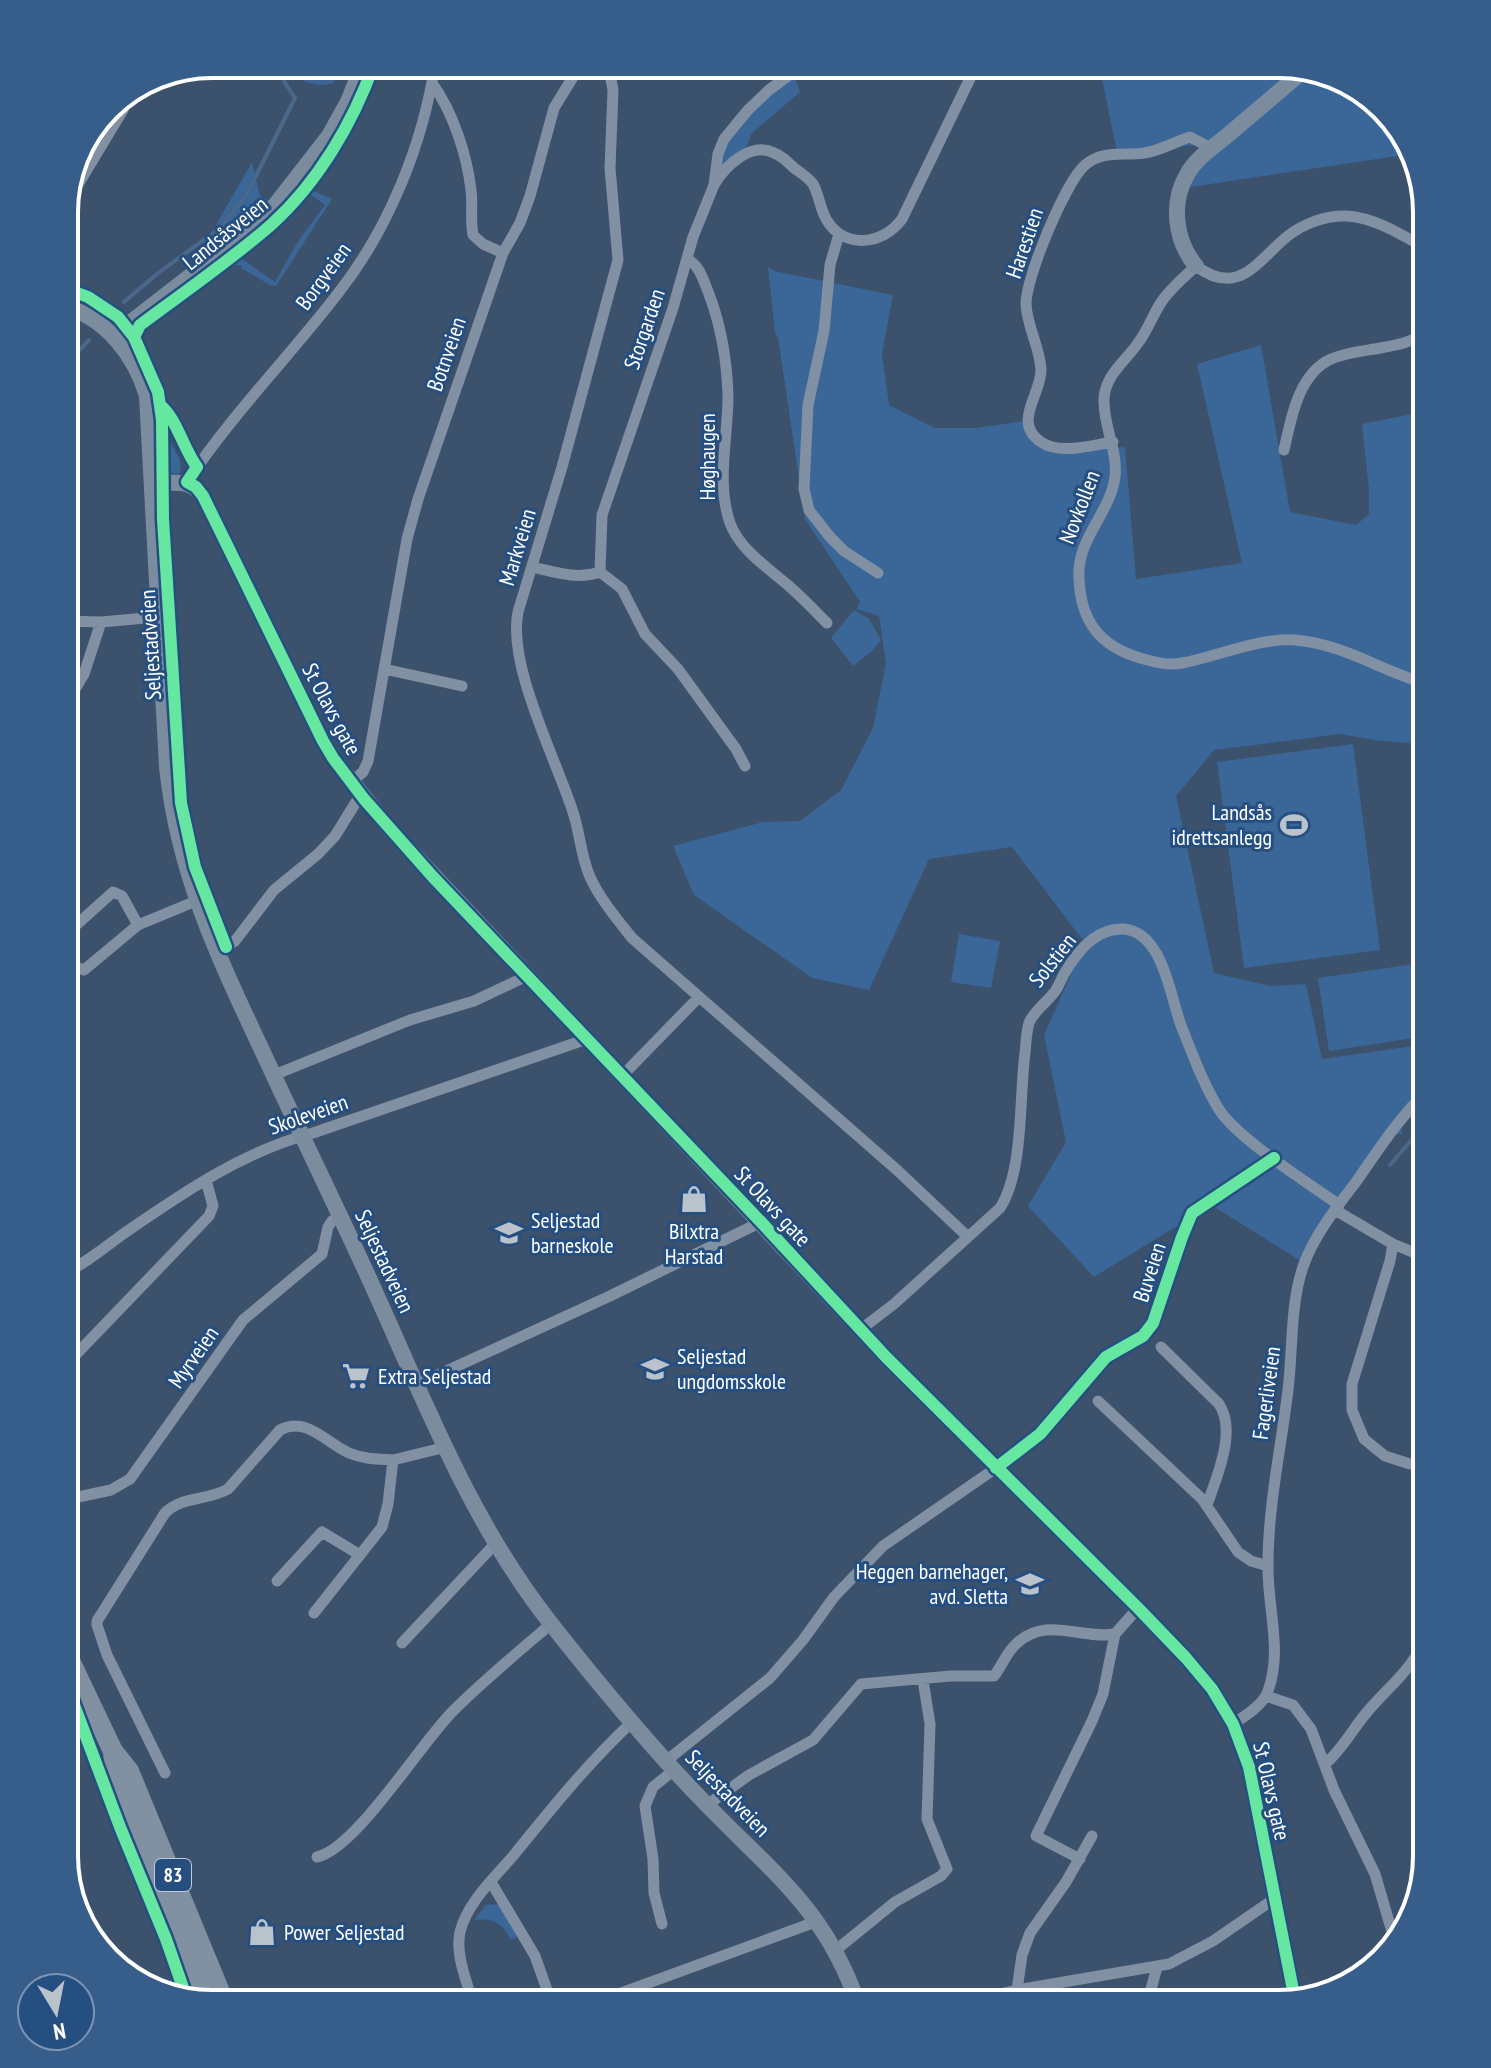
<svg xmlns="http://www.w3.org/2000/svg" width="1491" height="2068" font-family="'PT Sans Narrow',sans-serif">
	<style>
		.green { fill: #3b6698 }
		.lines { fill: none; stroke-linecap: round; stroke-linejoin: round }
		.stream { stroke: #4a688b; stroke-width: 4 }
		.street { stroke: #8190a2; stroke-width: 11 }
		.secondary { stroke: #7c8c9f; stroke-width: 16 }
		.highway { stroke: #8191a2; stroke-width: 20 }
		.cycleway-casing { stroke: #264f81; stroke-width: 17 }
		.cycleway { stroke: #66e7a1; stroke-width: 12 }
		.labels { text-anchor: middle; stroke-width: 6; stroke-linejoin: round; paint-order: stroke }
		.shield { fill: #264f81; stroke: #becad9; stroke-width: 2 }
		.shield-label { font-size: 20px; font-weight: bold; fill: #fff }
		.street-label { font-size: 22px; fill: #fff; stroke: #264f81 }
		.poi-label { font-size: 22px; fill: #fff; stroke: #264f81; text-anchor: start }
		.rim { fill: none; stroke: #fff; stroke-width: 4 }
	</style>
	<rect width="100%" height="100%" fill="#3b516c"/>
	<path class="green" d="M285,64H339L341,72L333,83C313,89 295,79 285,64Z
		M1099,64H1289L1354,84L1407,137L1411,154L1184,188L1222,143L1117,152Z
		M795,78L800,92L751,134L745,151L720,171C721,130 762,99 795,78Z
		M252,162L260,196L271,201L233,234L223,237L216,230V225Z
		M307,188L332,199L276,286L270,285L241,268L242,265H236L233,262L239,257L275,282L299,240L325,205L306,191Z
		M768,267L774,271L893,295L882,354L889,405L935,428H976L1032,420L1030,437L1059,452L1125,447L1136,579L1242,563L1197,364L1261,345L1290,512L1356,525L1369,514V490L1362,424L1427,411V745L1374,740L1340,734L1214,750L1176,796L1214,973L1270,986L1306,984L1322,1059L1427,1044V1095L1401,1125L1402,1134L1392,1135L1304,1263L1211,1205L1094,1277L1028,1206L1066,1142L1044,1035L1085,943L1012,847L929,859L869,990L812,978L694,895L673,846L763,822L800,821L841,790L873,728L886,663L879,616L857,609L860,602L805,519L778,337L775,333Z
		M165,440H169C174,450 185,463 179,474L172,473L167,469Z
		M854,610L869,619L881,640L872,651L853,666L831,638Z
		M1353,744L1380,950L1244,968L1217,762Z
		M959,934L1000,941L991,988L951,982Z
		M1421,963L1427,1006V1036L1329,1051L1318,978Z
		M497,1904L502,1908L517,1937L511,1940C502,1923 493,1918 474,1920L486,1905Z"/>
	<g class="lines">
		<path class="stream" d="M124,302L157,274L220,228L246,196L295,98L285,83L280,64
			M64,366L89,340
			M1390,1165L1427,1122"/>
		<path class="street" d="M608,64L613,90L610,168L618,260L562,467L518,612C507,665 556,759 573,812C580,833 581,857 590,877C600,899 617,919 632,938L897,1170L968,1237
			M432,83C453,112 467,155 471,190C473,205 470,220 473,235L483,244L503,253
			M714,185C725,166 751,141 774,153C782,156 788,162 794,168C801,173 808,177 813,184C819,195 820,208 826,219C844,250 883,245 902,219L977,64
			M64,208L123,110L127,96
			M839,234L830,265L824,331L808,405L804,489L809,510L830,537L844,551L878,573
			M687,259C700,265 704,282 709,294C721,326 727,361 728,396C728,437 716,483 730,523C739,548 764,565 783,581C799,594 813,609 827,623
			M1113,442C1092,445 1060,455 1041,442C1012,422 1041,395 1041,370C1040,347 1027,327 1026,304C1026,277 1065,183 1085,165C1103,150 1122,156 1144,153C1160,151 1174,142 1190,137L1211,148
			M1284,450C1291,419 1298,374 1331,359C1347,352 1364,351 1380,348C1398,345 1413,342 1427,331
			M187,482C232,414 290,356 339,292C389,228 423,144 435,64
			M532,567C554,572 578,580 600,572L602,515L673,308L693,237L714,185L718,154L724,139L748,110L769,90L804,64
			M600,572L622,589L645,634L678,669L736,749L745,766
			M64,621L101,622L157,617
			M384,669L462,686
			M1427,684C1381,671 1344,644 1295,640C1257,638 1219,656 1182,663C1168,666 1154,662 1140,658C1100,646 1081,622 1079,579C1076,539 1110,514 1115,477C1118,450 1103,426 1104,399C1105,375 1125,362 1138,343C1148,330 1153,314 1162,301C1171,288 1184,277 1196,266C1240,299 1259,258 1289,235C1305,223 1327,215 1347,216C1376,218 1402,235 1427,249
			M64,708L84,674L101,622
			M351,782L363,772L368,761L407,539L418,499L503,253L520,223L530,196L554,108L581,64
			M64,936L113,892L122,896L138,925
			M217,952L235,941L274,890L318,854L335,836L361,794
			M64,957L78,968L84,970L138,925L196,901
			M274,1075L410,1020L474,1001L527,976
			M622,1076L699,997
			M1335,1210L1393,1244L1390,1261L1352,1384V1410L1364,1439L1385,1456L1410,1464L1427,1462
			M1393,1244L1427,1258
			M64,1273C87,1263 106,1246 126,1232C184,1192 244,1151 313,1133L587,1039
			M860,1330L894,1304L1000,1208C1024,1171 1019,1098 1025,1053C1026,1044 1026,1033 1029,1023C1034,1010 1048,1002 1056,990C1059,985 1061,980 1064,974C1076,953 1096,927 1124,929C1164,933 1170,998 1182,1028C1193,1055 1204,1086 1220,1111C1241,1141 1307,1182 1339,1205
			M1161,1347L1219,1404C1237,1431 1217,1476 1207,1505
			M64,1367L209,1216L213,1206L206,1180
			M418,1384L610,1296L761,1222
			M1098,1401L1202,1499L1238,1552L1251,1561L1268,1566
			M64,1500L111,1490L130,1479L243,1320L322,1254L328,1227L332,1221L340,1216
			M277,1581L322,1532L360,1555
			M314,1613L382,1527L388,1504L393,1460L446,1447
			M402,1643L495,1544
			M1266,1696L1293,1705L1311,1729L1334,1790L1375,1874L1395,1942
			M1233,1724C1245,1716 1263,1705 1268,1691C1283,1650 1267,1607 1268,1565C1268,1506 1281,1448 1288,1390C1293,1349 1290,1302 1304,1264C1315,1234 1337,1207 1356,1182C1378,1150 1399,1118 1427,1091
			M666,1761L770,1678L803,1640L834,1597L883,1546L996,1468
			M1325,1764C1343,1749 1353,1728 1368,1711C1391,1684 1416,1667 1427,1632
			M165,1773L107,1655L97,1625V1621L165,1513C182,1496 207,1501 228,1489L280,1430C307,1416 326,1443 349,1453C363,1459 378,1459 393,1460
			M707,1805L749,1775L813,1740L861,1684L951,1676H994C1002,1666 1006,1653 1016,1644C1046,1615 1081,1640 1115,1634
			M317,1857C356,1849 422,1741 454,1710C484,1680 518,1652 551,1624
			M1080,1859L1036,1836L1092,1721L1103,1694L1115,1634L1138,1608
			M491,1882L535,1956L552,2004
			M662,1924L654,1893L653,1859L645,1806L653,1787L674,1770
			M836,1950L895,1902L941,1876L947,1869L927,1819L930,1724L923,1680
			M1017,1990L1022,1955L1030,1933L1066,1882L1092,1836
			M473,2004C467,1981 455,1955 460,1932C467,1903 494,1878 513,1856C551,1809 588,1763 632,1722
			M591,2004L818,1921
			M957,2004L1017,1990L1169,1964L1213,1941L1274,1899
			M1147,2004L1157,1967"/>
		<path class="secondary" d="M1196,266C1175,241 1170,202 1188,173C1197,157 1215,146 1229,134C1254,113 1280,91 1305,69
			M64,306C106,318 135,355 147,396L167,767C178,872 216,952 260,1046C293,1118 328,1189 361,1261C419,1385 466,1517 552,1625C601,1687 652,1749 707,1805C773,1873 826,1910 858,2004
			M113,336L238,239L273,208L329,136L348,102L363,64
			M152,484C173,483 189,478 203,496L323,741L333,758L389,828L886,1357L1138,1608L1186,1658L1212,1689L1233,1724L1249,1767L1295,2000"/>
		<path class="highway" d="M64,1648L113,1751L129,1771L225,2004
			M113,1751L115,1776L209,2004"/>
		<g class="cycleway-casing">
			<path id="cycleway" d="M64,288L88,297L118,317L134,337L158,392L162,420L163,519L181,803L195,867L226,947
				M134,337L140,325C184,292 231,260 272,224C318,182 353,123 374,64
				M160,405C176,417 184,450 197,467L187,482L196,487L203,496L323,741L333,758L364,799L433,877L761,1222L886,1357L1138,1608L1186,1658L1212,1689L1233,1724L1249,1767L1295,2000
				M996,1468L1040,1434L1106,1357L1143,1336L1153,1323L1182,1237L1192,1213L1274,1158
				M64,1678L120,1827L166,1939L187,1999"/>
		</g>
		<use href="#cycleway" class="cycleway"/>
	</g>
	<defs>
		<g id="stadium-bare" transform="scale(2.16)"><path d="M0-5a6.5 5 0 1 0 0 10a6.5 5 0 1 0 0-10ZM-3.5-1.8h7v3.6h-7Z" fill="#bac2cc" stroke="#264f81" stroke-width="2.5" paint-order="stroke"/></g>
		<g id="shop-bare" transform="scale(2.16)"><path d="M-5-2.5h2.3a2.7 3.5 0 0 1 5.4 0H5L5.5 6h-11ZM-1.5-2.5h3a1.5 2.3 0 0 0-3 0Z" fill="#bac2cc" stroke="#264f81" stroke-width="2.5" paint-order="stroke"/></g>
		<g id="school-bare" transform="scale(2.16)"><path d="M0-5L7-2L0 1L-7-2ZM-4 1L0 2.5L4 1V4Q0 6-4 4Z" fill="#bac2cc" stroke="#264f81" stroke-width="2.5" paint-order="stroke"/></g>
		<g id="supermarket-bare" transform="scale(2.16)"><path d="M-6-5.5h2.5l.6 2H6L4.5 2H-2.5L-4.4-4H-6ZM-1.5 3.2a1.3 1.3 0 1 0 .1 0ZM3 3.2a1.3 1.3 0 1 0 .1 0Z" fill="#bac2cc" stroke="#264f81" stroke-width="2.5" paint-order="stroke"/></g>
	</defs>
	<g fill-rule="evenodd">
		<use href="#stadium-bare" x="1294" y="825"/>
		<use href="#shop-bare" x="694" y="1199"/>
		<use href="#school-bare" x="509" y="1233"/>
		<use href="#school-bare" x="655" y="1369"/>
		<use href="#supermarket-bare" x="356" y="1376"/>
		<use href="#school-bare" x="1030" y="1584"/>
		<use href="#shop-bare" x="262" y="1932"/>
	</g>
	<g class="labels">
		<rect class="shield" x="155" y="1859" width="36" height="32" rx="6"/>
		<g class="shield-label">
			<text x="173" y="1882">83</text>
		</g>
		<g class="street-label">
			<text transform="translate(225 233) rotate(-39)" y="8">Landsåsveien</text>
			<text transform="translate(1024 243) rotate(-71)" y="8">Harestien</text>
			<text transform="translate(323 276) rotate(-54)" y="8">Borgveien</text>
			<text transform="translate(644 329) rotate(-71)" y="8">Storgarden</text>
			<text transform="translate(446 354) rotate(-71)" y="8">Botnveien</text>
			<text transform="translate(707 457) rotate(-90)" y="8">Høghaugen</text>
			<text transform="translate(1079 507) rotate(-69)" y="8">Novkollen</text>
			<text transform="translate(517 547) rotate(-73)" y="8">Markveien</text>
			<text transform="translate(150 645) rotate(-93)" y="8">Seljestadveien</text>
			<text transform="translate(332 709) rotate(62)" y="8">St Olavs gate</text>
			<text transform="translate(1052 960) rotate(-52)" y="8">Solstien</text>
			<text transform="translate(308 1114) rotate(-19)" y="8">Skoleveien</text>
			<text transform="translate(773 1206) rotate(47)" y="8">St Olavs gate</text>
			<text transform="translate(385 1261) rotate(65)" y="8">Seljestadveien</text>
			<text transform="translate(1149 1272) rotate(-72)" y="8">Buveien</text>
			<text transform="translate(193 1357) rotate(-55)" y="8">Myrveien</text>
			<text transform="translate(1266 1393) rotate(-82)" y="8">Fagerliveien</text>
			<text transform="translate(1272 1791) rotate(77)" y="8">St Olavs gate</text>
			<text transform="translate(728 1793) rotate(46)" y="8">Seljestadveien</text>
		</g>
		<g class="poi-label">
			<text x="1272" y="820" text-anchor="end">Landsås<tspan x="1272" dy="25">idrettsanlegg</tspan></text>
			<text x="531" y="1228">Seljestad<tspan x="531" dy="25">barneskole</tspan></text>
			<text x="694" y="1239" text-anchor="middle">Bilxtra<tspan x="694" dy="25">Harstad</tspan></text>
			<text x="677" y="1364">Seljestad<tspan x="677" dy="25">ungdomsskole</tspan></text>
			<text x="378" y="1384">Extra Seljestad</text>
			<text x="1008" y="1579" text-anchor="end">Heggen barnehager,<tspan x="1008" dy="25">avd. Sletta</tspan></text>
			<text x="284" y="1940">Power Seljestad</text>
		</g>
	</g>
	<path d="M0 0H1491V2068H0ZM212 78H1279A134 134 0 0 1 1413 212V1856A134 134 0 0 1 1279 1990H212A134 134 0 0 1 78 1856V212A134 134 0 0 1 212 78Z" fill="#375d8b" fill-rule="evenodd"/>
	<path class="rim" d="M212 78H1279A134 134 0 0 1 1413 212V1856A134 134 0 0 1 1279 1990H212A134 134 0 0 1 78 1856V212A134 134 0 0 1 212 78Z"/>
	<g transform="translate(56 2012) rotate(170)"><circle r="38" fill="#264f81" stroke="#7d95b3" stroke-width="2"/>
	<path d="M0-6L14 30L0 20L-14 30Z" fill="#bac2cc"/>
	<text y="-12" font-size="22" font-weight="bold" text-anchor="middle" fill="#ffffff">N</text>
	</g>
</svg>
